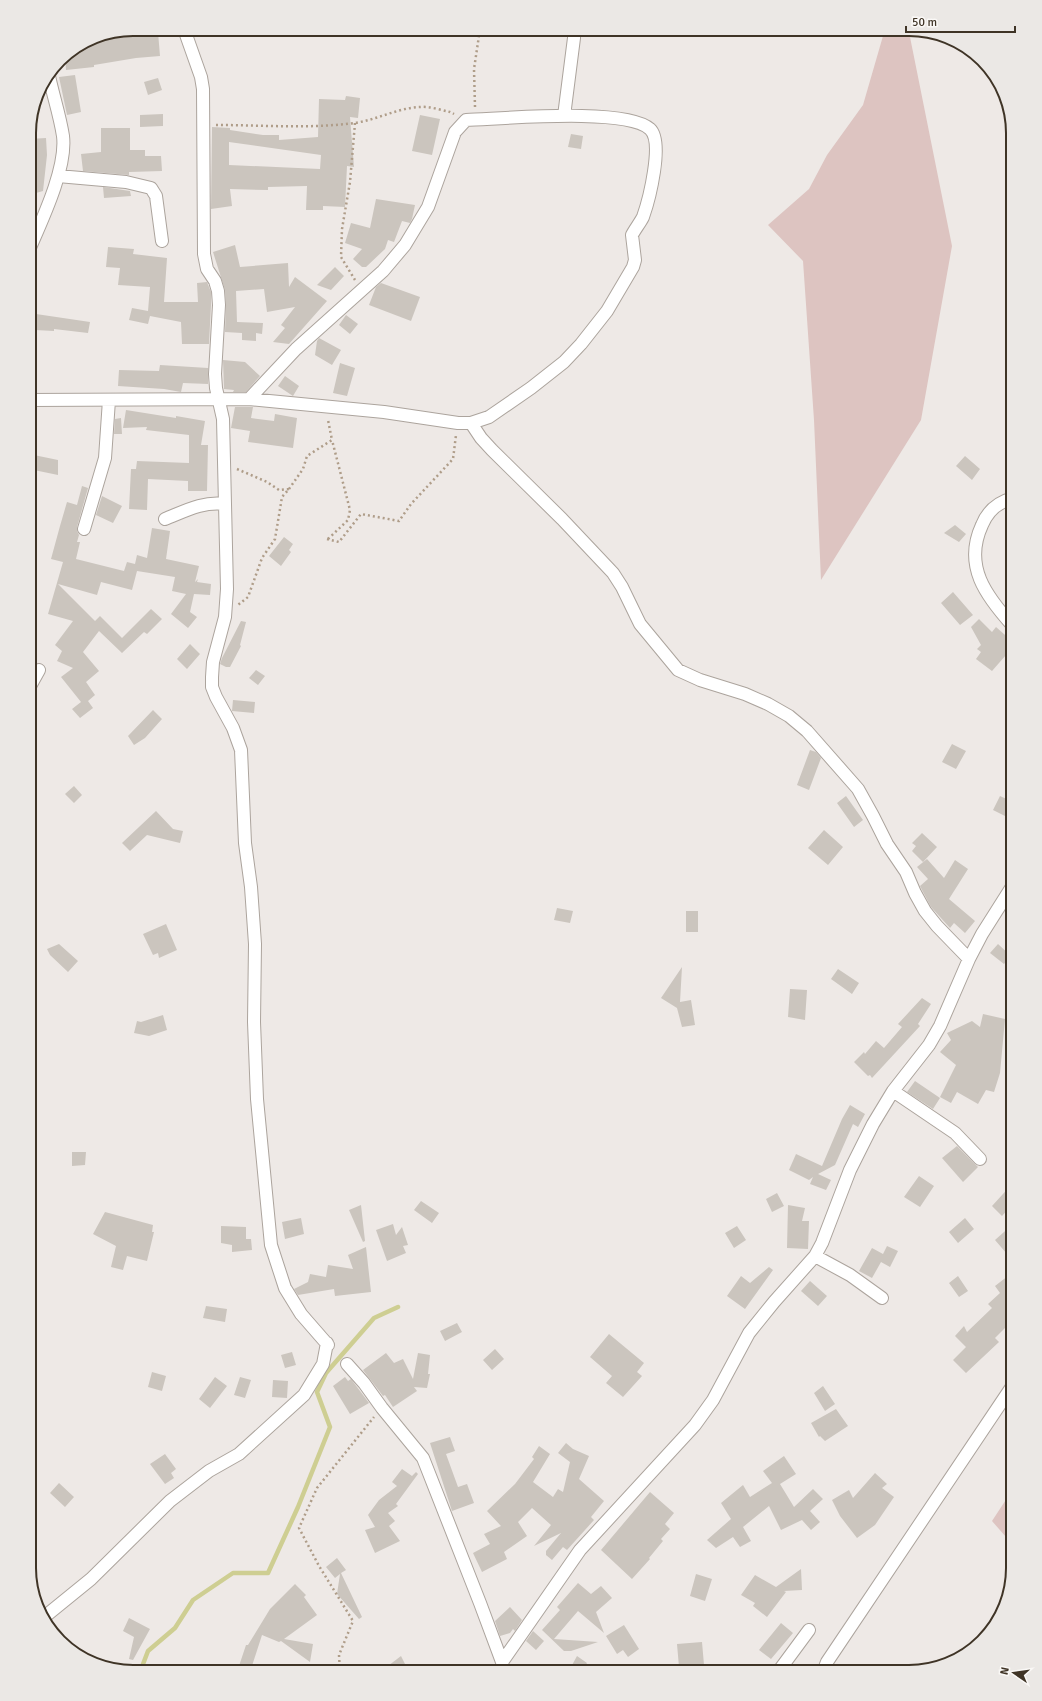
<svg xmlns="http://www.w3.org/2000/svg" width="1042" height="1701" font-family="Signika,sans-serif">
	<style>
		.green { fill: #ddc4c1 }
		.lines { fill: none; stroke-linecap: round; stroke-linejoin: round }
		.stream { stroke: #cece92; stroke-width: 4.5 }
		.building { fill: #cbc5be; fill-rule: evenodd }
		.street-casing { stroke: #aca49d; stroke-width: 14 }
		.path { stroke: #af9d89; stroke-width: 2.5; stroke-dasharray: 2 3; stroke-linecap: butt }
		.street { stroke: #fff; stroke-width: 12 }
		.rim { fill: none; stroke: #3f3426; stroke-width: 2 }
	</style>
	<rect width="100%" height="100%" fill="#eee9e6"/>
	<path class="green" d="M883,29L918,30L910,37L952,246L921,420L821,580L814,420L803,261L768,225L809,189L827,155L863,105L883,36Z
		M1013,1489V1545L992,1521Z"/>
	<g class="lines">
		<path class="stream" d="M140,1672L148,1651L175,1628L193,1600L233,1573H268L298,1507L330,1427L317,1392L326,1373L374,1318L398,1307"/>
	</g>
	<path class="building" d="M158,32L160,56L136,58L94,65V67L66,70L65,56L86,42L103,40V38L121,35Z
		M75,75L81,112L67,115L59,77Z
		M158,78L162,90L148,95L144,82Z
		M346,96L360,98L358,118L350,117L354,167L347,166L345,207L323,206V210H306L307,186L268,187V190L230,189L232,206L211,209L212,127L230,128V130L263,135H279V140L318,137L319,99L345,100ZM229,142L321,155L320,169L229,165Z
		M163,114V126L140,127V115Z
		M420,115L440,119L432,155L412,151Z
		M101,128H130V150H145V156H161L162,171L129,172V175L83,171L81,154L101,152Z
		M571,134L583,136L581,149L568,147Z
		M46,138L47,155L43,191L29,195V139Z
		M103,187L130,191L131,196L104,198Z
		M376,199L415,205L412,219L410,223L402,221L394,242L388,240L385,249L366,267H362L353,259L362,249L345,243L351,223L370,228Z
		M235,245L240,267L288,263L289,287L295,277L327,301L289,344L273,342L285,328L281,325L295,307L267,312L264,289L236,291L237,322L263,323L262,334L256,333V341L242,340V333L225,332L226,305L225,290L213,252Z
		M108,247L134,249L133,254L167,258L164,302H198L197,283L207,282L211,292V305L209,344H182L181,322L150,316L148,324L129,320L132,308L148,311L150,287L118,285L120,268L106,267Z
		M335,267L344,276L331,290L317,285Z
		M381,283L420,297L411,321L369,305L376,287Z
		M36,314L90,322L88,333L54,329V331L35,330Z
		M346,315L358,324L350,334L339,325Z
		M319,338L341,350L332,365L315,355L317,341Z
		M223,360L245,362L260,376L246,392H233L234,390L224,389Z
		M340,363L355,368L347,396L333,393Z
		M160,365L208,368V384L183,383L181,392L164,389L118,386L119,370L159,371Z
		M285,376L299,386L293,396L278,386Z
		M235,407H253L251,418L274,421L275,414L297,418L293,448L248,442L250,431L231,428Z
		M126,410L176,418V416L205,421L201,445H208L207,491H188V481L148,479L147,510L129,509L131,469H136L137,461L189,463V435L146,430L147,427L123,428Z
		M121,418L122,434H114L115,419Z
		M29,454L58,460V475L29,469Z
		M965,456L980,469L972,480L956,466Z
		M82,486L88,488L77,527V531L79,535L77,542H80L76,559L124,571L127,562L135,564L137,555L147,558L152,528L170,531L166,559L199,566L195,582L198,579L197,582L211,584L210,595L194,594L190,612L197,617L188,628L171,614L186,594L172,591L175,577L137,571L132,590L101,582L97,595L58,584L95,621L100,616L122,638L151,609L162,619L147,634L144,632L122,653L99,631L83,652L99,671L86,682L95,695L88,701L93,708L80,718L72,709L81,702L61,677L73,668L57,661L62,651L55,645L73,621L48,614L63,562L51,559L60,526L67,502L77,505Z
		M102,496L122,506L113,523L96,515Z
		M955,525L966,534L959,542L944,533Z
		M284,537L293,544L289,550L291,552L281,566L269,556Z
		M953,592L973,615L960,625L941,603Z
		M979,619L992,632L996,627L1013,642V647L992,671L976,659L981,652L977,649L981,645L971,627Z
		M241,621L246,622L240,645L241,646L230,667H226L220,664L222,658Z
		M190,644L200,654L187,669L177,659Z
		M256,670L265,676L258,685L249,678Z
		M233,700L255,702L254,713L232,711Z
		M153,710L162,719L145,738L134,745L128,736Z
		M952,744L966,751L956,769L942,762Z
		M810,750L816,752L821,758L809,790L797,785Z
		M74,786L82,795L74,803L65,794Z
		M846,796L863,820L854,827L837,803Z
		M1000,796L1013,802V820L993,810Z
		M156,811L173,829L183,831L180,843L147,835L130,851L122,843Z
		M824,830L843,847L828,865L808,848Z
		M922,833L937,847L923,862L912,851L916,846L912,843Z
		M927,859L944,878L955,860L968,869L949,899L975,921L965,933L954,923L950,928L931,907L922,890L920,886L928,879L917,867Z
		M557,908L573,911L570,923L554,920Z
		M686,911H698V932H686Z
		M166,924L177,950L159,958L158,953L153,955L143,934Z
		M59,944L78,961L68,972L50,955L47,949Z
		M998,944L1011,956L1004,964L990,953Z
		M682,967L680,1002L691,1000L695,1025L682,1027L677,1008L661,998Z
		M838,969L859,983L852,994L831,979Z
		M790,989L807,990L805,1020L788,1017Z
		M922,998L931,1004L918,1024L920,1026L872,1078L870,1075L868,1076L854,1062L864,1052L865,1054L876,1041L884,1048L902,1027L898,1024Z
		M983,1014L1005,1019L1000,1073L994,1092L986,1090L978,1104L957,1092L951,1103L940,1097L956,1065L940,1052L951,1040L947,1033L972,1021L980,1027Z
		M163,1015L167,1030L149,1036L134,1033L137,1021L141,1022Z
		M915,1081L940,1098L933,1109L907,1092Z
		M850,1105L865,1114L858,1127L853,1124L835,1165L818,1174L831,1180L826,1190L810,1184L813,1177L809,1180L789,1170L796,1154L822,1166L842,1119Z
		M957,1146L978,1167L963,1182L942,1158Z
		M72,1152H86L85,1165L72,1166Z
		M919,1176L934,1186L920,1207L904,1197Z
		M1013,1183V1204L1002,1216L992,1206Z
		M777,1193L784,1206L772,1212L766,1199Z
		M421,1201L439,1213L432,1223L414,1210Z
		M361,1205L365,1241L363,1242L349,1210Z
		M788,1205L805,1208L802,1221H809L808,1249L787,1248Z
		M105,1212L153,1225L152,1232H154L147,1261L127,1256L123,1270L111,1267L116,1246L93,1234Z
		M301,1218L304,1234L285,1239L282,1222Z
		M965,1218L974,1229L958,1243L949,1232Z
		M393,1224L396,1235L402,1227L408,1245L403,1246L406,1253L387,1261L376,1230Z
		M1013,1224V1249L1007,1254L995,1240Z
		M221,1226L246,1227V1239H251L252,1250L232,1252V1245L221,1243Z
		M737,1226L746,1240L734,1248L725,1233Z
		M887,1246L898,1251L890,1267L881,1262L872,1278L859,1271L872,1248L883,1254Z
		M366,1247L371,1292L335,1296L334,1289L298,1295L294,1289L308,1282L310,1274L326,1277L328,1265L353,1269L348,1255Z
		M769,1267L773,1270L745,1309L727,1296L741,1276L750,1283Z
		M1013,1272V1320L995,1338L999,1342L966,1373L953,1360L966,1347L955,1336L964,1326L967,1332L992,1308L988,1304L1000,1293L995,1286Z
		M958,1276L968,1291L959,1297L949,1283Z
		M810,1281L827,1296L818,1306L801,1291Z
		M206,1306L227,1309L225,1322L203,1318Z
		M457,1323L462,1332L445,1341L440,1331Z
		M609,1334L644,1363L637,1372L642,1376L623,1397L606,1383L612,1376L590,1357Z
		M495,1349L504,1359L492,1370L483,1360Z
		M292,1352L296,1365L285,1368L281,1355Z
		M386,1353L394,1363L403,1359L413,1379L418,1353L430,1355L428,1374H430L427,1388L414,1387L417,1391L393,1407L385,1395L383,1396L363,1370Z
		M152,1372L166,1376L162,1391L148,1387Z
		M215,1377L227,1386L210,1408L199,1399Z
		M240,1377L251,1380L245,1398L234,1395Z
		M345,1377L348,1381L351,1379L369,1403L350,1414L333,1386Z
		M273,1380L288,1381L287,1398L272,1397Z
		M823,1386L835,1404L825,1411L814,1393Z
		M836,1409L848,1426L825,1441L820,1436L819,1437L811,1423Z
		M450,1437L455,1451L446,1454L458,1487L467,1484L474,1503L452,1511L430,1443Z
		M566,1443L573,1449L589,1456L579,1479L604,1501L591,1517L594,1520L567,1550L563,1547L552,1560L546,1555V1551L561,1533L534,1546L551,1525L532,1508L518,1522L527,1536L504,1552L507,1559L482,1572L473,1553L490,1544L484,1534L501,1526L487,1511L515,1484L534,1459L532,1457L539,1446L550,1454L533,1482L553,1497L558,1489L563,1492L570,1462L558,1453Z
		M165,1454L176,1469L171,1473L174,1478L165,1484L150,1464Z
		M784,1456L796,1474L780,1484L794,1507L813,1489L823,1499L810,1511L820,1522L811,1530L802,1520L781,1530L769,1506L743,1527L751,1541L740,1547L733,1537L716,1548L707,1540L731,1519L721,1503L743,1485L750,1497L772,1483L763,1471Z
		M402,1469L412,1476L416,1472L418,1474L396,1504L398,1506L388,1513L395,1521L389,1526L400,1541L375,1553L365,1530L375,1527L368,1515L379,1500L397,1486L392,1482Z
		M875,1473L887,1484L882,1488L894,1497L875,1525L857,1538L840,1516L832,1500L849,1490L853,1498Z
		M59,1483L74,1497L65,1507L50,1493Z
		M650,1492L674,1513L665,1524L670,1529L661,1539L663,1541L649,1558L650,1559L632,1579L601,1550Z
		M337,1558L346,1570L341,1573L362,1617L359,1619L337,1594L340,1574L335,1578L326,1567Z
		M801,1569L802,1590L784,1591L786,1592L767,1617L753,1606L755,1603L741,1595L755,1575L776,1587Z
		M696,1574L712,1579L705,1601L690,1596Z
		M578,1583L591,1594L601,1586L612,1598L596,1612L604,1633L578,1611L554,1639L598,1642L571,1651H564L542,1630L560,1610L557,1607Z
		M295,1584L306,1595L304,1597L317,1615L284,1639L313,1644L310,1662L281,1641L279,1642L262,1635L250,1672H247L239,1666L246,1645H248L270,1609Z
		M510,1607L522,1620L515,1631L513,1629L510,1633L500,1636L495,1621Z
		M129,1618L150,1629L133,1660L129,1659L134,1637L123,1631Z
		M781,1623L793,1633L771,1659L759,1650Z
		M624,1625L639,1649L628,1657L623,1650L617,1654L606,1636Z
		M533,1631L544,1641L536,1650L526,1641Z
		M702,1642L704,1665L697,1666L695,1672H688L687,1666L679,1667L677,1644Z
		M401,1656L409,1672H380Z
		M577,1656L587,1663L582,1672H578L571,1667Z"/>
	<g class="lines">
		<g class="street-casing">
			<path id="street" d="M184,29L201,77L203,89L204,254L207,269L215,281L218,291L219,305L215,374L216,388L223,419L227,589L225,617L213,662L212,677V687L216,697L233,728L241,750L245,843L251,887L255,944L254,1022L257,1099L271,1245L285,1288L301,1314L328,1345
				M564,116L574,38V29
				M58,176L126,182L151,188L156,196L162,241
				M29,250C42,220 67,168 63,136C60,116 53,95 49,76
				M29,400L249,399L296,349L383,271L405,245L428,207L455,132L466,120C501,119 626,107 650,129C664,142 649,200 643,217C640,223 635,229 632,235L635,260L633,267L607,311L581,344L564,362L531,388L489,417L471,423H458L384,412L249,399
				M471,423L481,438L492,450L562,519L613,573L622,587L640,624L678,670L700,680L745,694L768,704L789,716L807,731L858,789L873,816L887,844L906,872L915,893L925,911L937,926L969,959
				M165,519C185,511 203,501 225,504
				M84,529L105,458L109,400
				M1013,626C986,596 963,566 982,525C988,510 998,502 1013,498
				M29,688L39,670
				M893,1091L955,1133L980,1159
				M815,1256L850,1275L882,1298
				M347,1364L364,1383L382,1408L423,1458L480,1603L502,1662L504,1672
				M43,1618L91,1579L170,1501L209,1471L239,1454L304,1395L323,1364L327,1343
				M502,1662L580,1550L695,1425L713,1400L749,1333L774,1302L815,1256L822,1243L850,1170L873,1124L893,1091L929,1045L940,1026L969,959L982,934L1013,885
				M778,1672L809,1630
				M823,1672L827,1662L1013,1385"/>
		</g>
		<path class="path" d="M475,107L474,69L480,29
			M355,123L350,182L342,229L341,257L355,280
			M216,125C262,125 309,129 354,123C377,120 397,108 420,107C429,106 441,110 450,112L454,114
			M237,469L267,482L279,490L289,489L282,497L275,539L262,558L248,597L238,605
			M289,489L303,469L307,456L332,440L328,420
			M327,539L339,542L361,514L399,521L411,504L453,459L456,435
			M328,539L348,520L350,510L332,440
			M340,1672L339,1655L353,1621L319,1566L299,1528L317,1488L374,1417"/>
		<use href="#street" class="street"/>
	</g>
	<path d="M0 0H1042V1701H0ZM133 36H909A97 97 0 0 1 1006 133V1568A97 97 0 0 1 909 1665H133A97 97 0 0 1 36 1568V133A97 97 0 0 1 133 36Z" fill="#ebe8e5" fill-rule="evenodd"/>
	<path class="rim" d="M133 36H909A97 97 0 0 1 1006 133V1568A97 97 0 0 1 909 1665H133A97 97 0 0 1 36 1568V133A97 97 0 0 1 133 36Z"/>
	<g transform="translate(1014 1673) rotate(283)" stroke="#faf8f6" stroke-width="3" paint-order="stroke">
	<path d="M0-3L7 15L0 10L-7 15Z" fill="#3f3426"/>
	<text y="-6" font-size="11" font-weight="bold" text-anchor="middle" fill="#3f3426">N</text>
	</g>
	<path d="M906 26v6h109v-6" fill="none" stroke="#3f3426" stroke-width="2"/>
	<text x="912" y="26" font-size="12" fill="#3f3426" stroke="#faf8f6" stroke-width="3" paint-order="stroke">50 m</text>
</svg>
